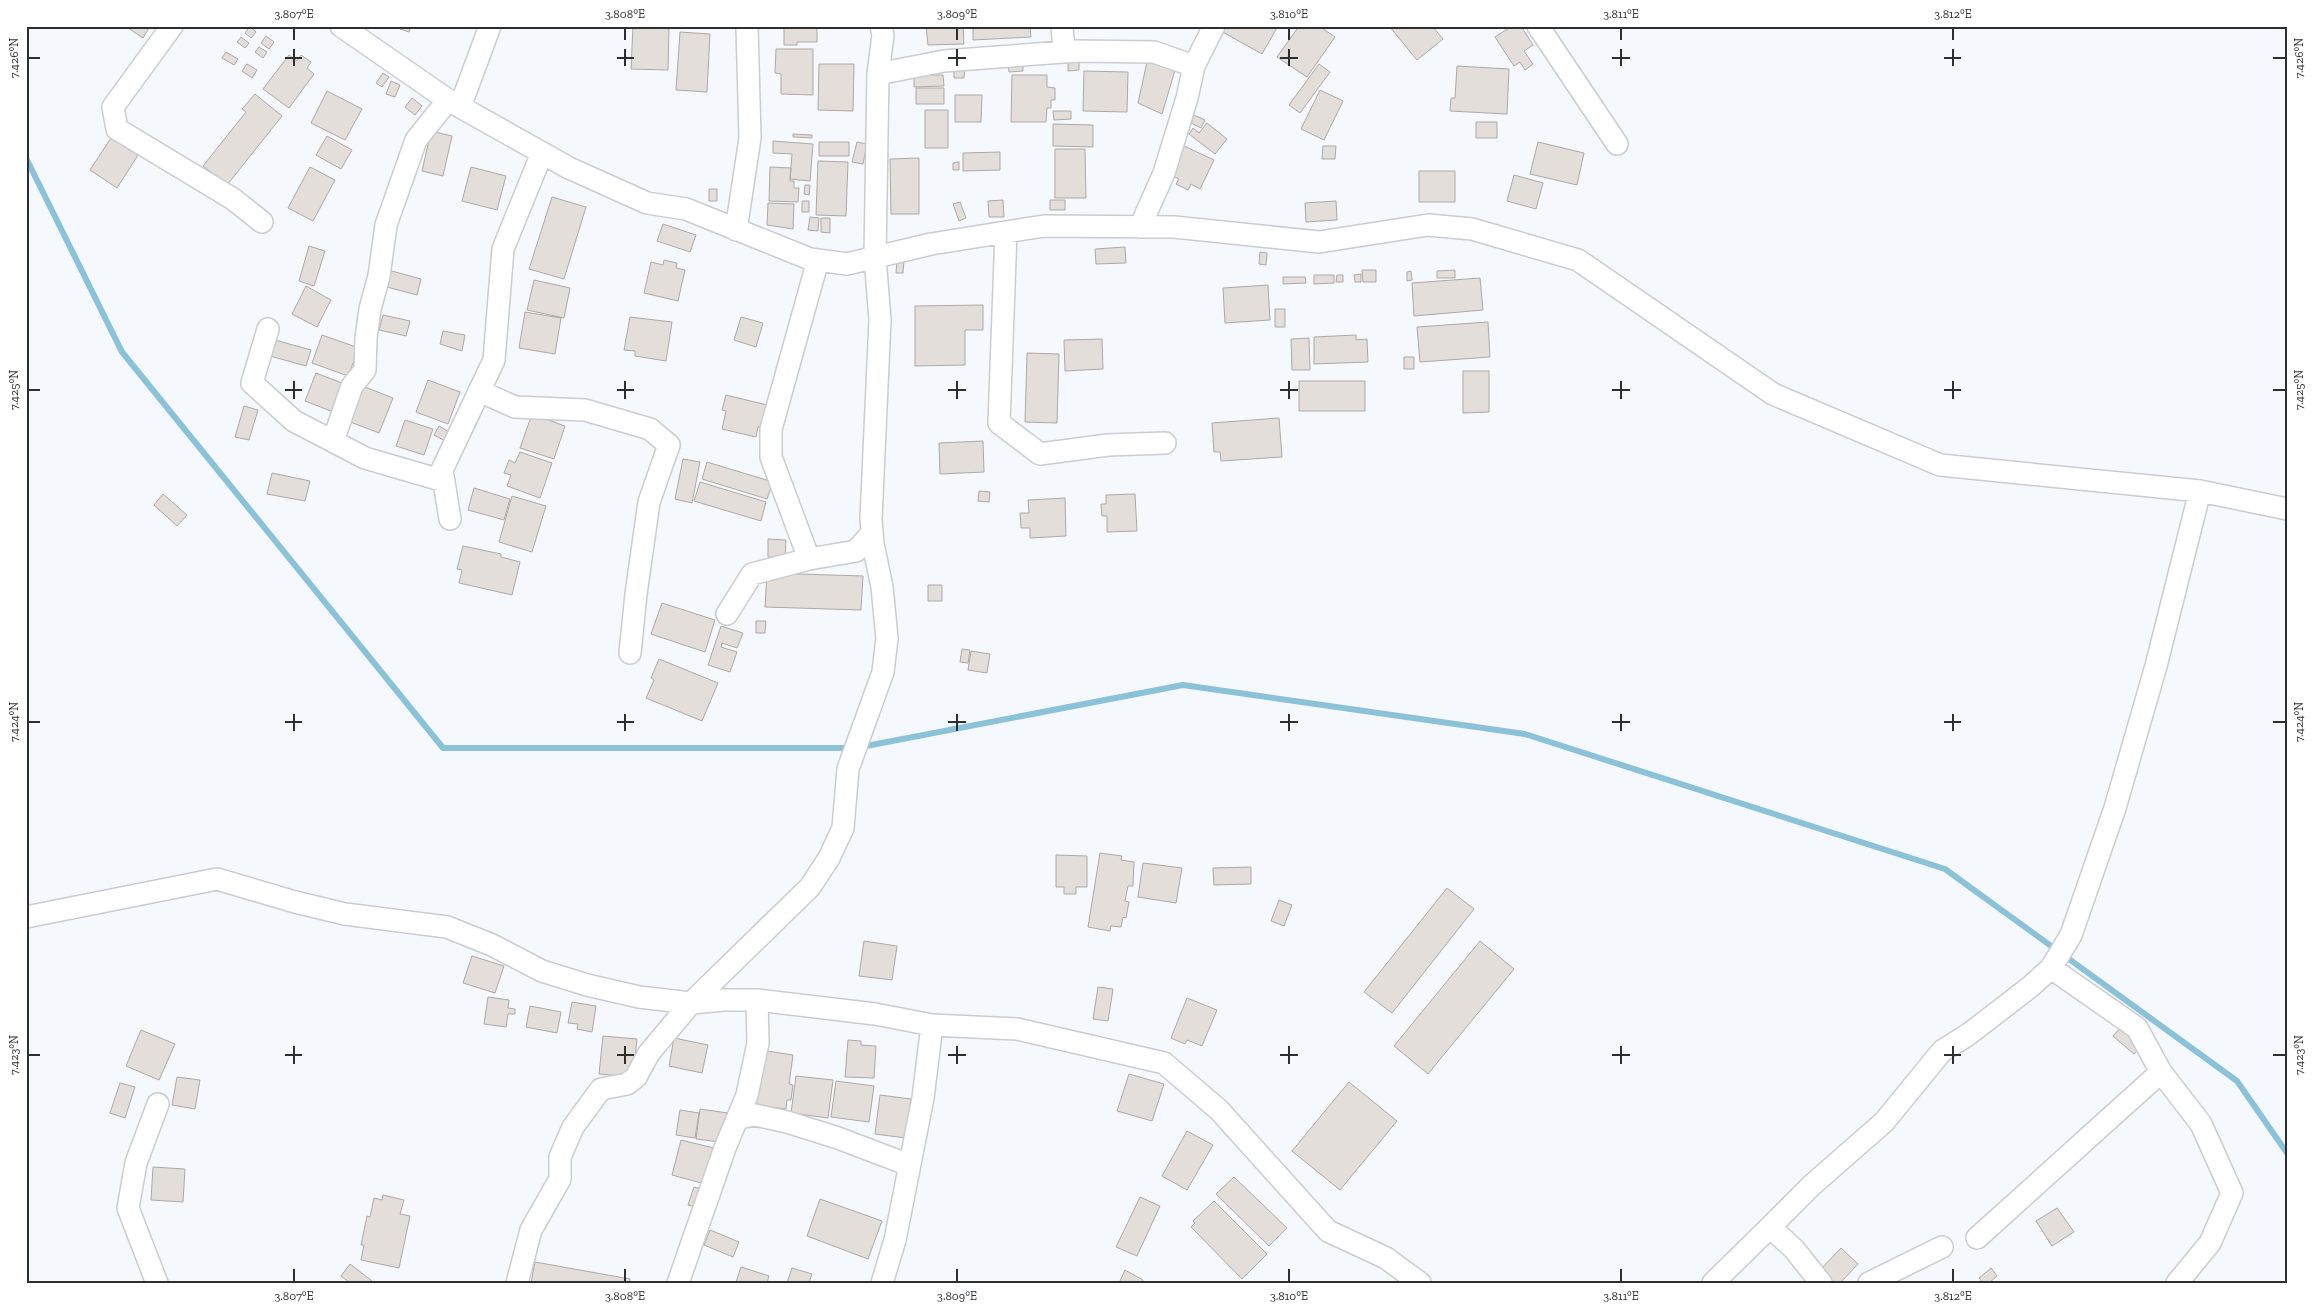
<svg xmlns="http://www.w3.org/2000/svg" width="2313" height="1309" font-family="'Zilla Slab',serif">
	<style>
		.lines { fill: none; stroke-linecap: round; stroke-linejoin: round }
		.stream { stroke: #8bc2d8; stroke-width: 6 }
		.building { fill: #e4deda; stroke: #aea8a5 }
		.street-casing { stroke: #c9ccd1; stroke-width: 24 }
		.street { stroke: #fff; stroke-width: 21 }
		.ticks { fill: none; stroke: #2c2e30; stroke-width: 2 }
		.neatline { fill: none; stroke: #2c2e30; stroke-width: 2 }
		.ticks-label { font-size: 12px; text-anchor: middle; fill: #2c2e30 }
	</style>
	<rect width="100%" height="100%" fill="#f5f9fe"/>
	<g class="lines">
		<path class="stream" d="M26,158L122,352L443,748H856L1183,685L1525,734L1945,869L2237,1081L2287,1153"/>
	</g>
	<path class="building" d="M125,26H150L143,38Z
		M250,26L256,32L251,38L245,33Z
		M401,26H411L409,32L400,29Z
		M633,26L669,27L668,70L631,69Z
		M784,26H817V42H797V45H784Z
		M926,26H963L964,44L928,45Z
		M973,26H1030L1031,37L973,40Z
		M1223,26L1235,27L1278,26L1262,54L1221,31Z
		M1299,26H1319L1335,37L1307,77L1277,57Z
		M1389,26H1432L1443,39L1417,60Z
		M1512,26H1521L1533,45L1524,51L1533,64L1525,70L1520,62L1514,66L1495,37Z
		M680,32L710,34L707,92L676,90Z
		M266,36L274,42L269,49L261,43Z
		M241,37L249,43L245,48L237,42Z
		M259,47L267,52L263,58L255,52Z
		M776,49H813V95L781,94V74L775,73Z
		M226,52L238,59L234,65L222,58Z
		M289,55L297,61L301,55L311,62L307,68L314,74L289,108L263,89Z
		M1023,61V71L1009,72L1008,62Z
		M1068,61H1079V70L1068,71Z
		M1147,62L1176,67L1162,114L1138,103Z
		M247,64L257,70L252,78L242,71Z
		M819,64H854L853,111L818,110Z
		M1319,64L1330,72L1300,113L1289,105Z
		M1457,66L1509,69L1507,114L1450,111L1451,98H1455Z
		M954,67H965L964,78H954Z
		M1084,71L1128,72L1127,112L1083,111Z
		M383,73L389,77L382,87L376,83Z
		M914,75H943L944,86L914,87Z
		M1012,75H1047V87L1055,88V100H1051V108H1047L1046,122H1011Z
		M391,81L400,85L395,97L386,94Z
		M916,88H944V104H916Z
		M1320,90L1343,101L1324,140L1301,129Z
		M327,91L362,109L345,140L311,123Z
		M255,94L282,116L227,185L203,166L246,112L242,109Z
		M955,95H982L981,122H955Z
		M412,98L422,106L415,115L405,107Z
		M925,110H948V148H925Z
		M1053,111H1071V119L1054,120Z
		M1194,115L1205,120L1201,128L1191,123Z
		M1476,122H1497V138H1476Z
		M1207,123L1227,139L1215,154L1189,134L1193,128L1199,133Z
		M1053,124L1093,125V147L1053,146Z
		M431,131L452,136L443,176L422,171Z
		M793,134L812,135V138L793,137Z
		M113,135L140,152L117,188L90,170Z
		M327,136L352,150L341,169L316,155Z
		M773,141L813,144L810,181L790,179L792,154L773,153Z
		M819,142H849V156H819Z
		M857,142L867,144L863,164L852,162Z
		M1538,142L1584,153L1577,185L1530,174Z
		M1182,145L1214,160L1200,189L1191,184L1188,190L1176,184L1179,179L1168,174Z
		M1323,146H1336L1335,159H1322Z
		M1055,149H1085L1086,198H1055Z
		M1000,152V170L963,171V153Z
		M919,158V214H891L890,159Z
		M818,161L848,162L846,216L816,215Z
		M959,162V170H953V163Z
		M310,167L335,180L313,221L288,208Z
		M471,167L506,176L497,210L462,201Z
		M770,167L791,168L790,181H794V188H799L798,202L769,201Z
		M1419,171H1455V202H1419Z
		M1514,175L1543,183L1536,209L1507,201Z
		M805,185H810L809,195L804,194Z
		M709,189H717V201H709Z
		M552,197L586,207L564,279L529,269Z
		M1003,200L1004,217H989L988,201Z
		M1050,200H1065V210H1050Z
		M802,201H809V212H802Z
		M1336,201L1337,220L1306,222L1305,203Z
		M960,202L966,218L959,221L953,204Z
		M768,203L794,204L793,229L767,225Z
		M810,217L819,218L818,231L808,230Z
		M821,218H830V233L821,232Z
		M663,224L696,235L690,252L657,241Z
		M309,246L325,251L314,286L299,281Z
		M1125,247L1126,263L1096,264L1095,249Z
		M1260,252L1267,253L1266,265L1259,264Z
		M664,260L677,263L676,268L685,270L678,301L644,293L651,262L663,265Z
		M897,260H904L903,273H896Z
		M388,270L421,279L417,295L383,286Z
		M1362,270H1376V282H1363Z
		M1455,270V278H1437V271Z
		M1411,271L1412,280L1407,281V272Z
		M1361,274V282H1355L1354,275Z
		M1314,275H1334V283L1314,284Z
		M1337,275H1343V282H1336Z
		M1283,277H1305L1306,283L1283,284Z
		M1480,278L1483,310L1414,316L1412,283Z
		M534,280L570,288L564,318L527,310Z
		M1268,285L1270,320L1225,323L1223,288Z
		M306,286L331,300L317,327L292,314Z
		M983,305V330H965V365L915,366V306Z
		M1275,309H1285V327H1275Z
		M525,312L561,318L555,354L519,348Z
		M383,315L410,321L406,336L379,330Z
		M630,317L672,322L666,361L635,356V351L624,350Z
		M741,317L763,323L756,347L734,340Z
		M1488,322L1490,357L1420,362L1417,327Z
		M443,331L465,335L462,351L440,344Z
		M322,335L359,348L348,376L312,363Z
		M1356,335V340L1367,339L1368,362L1314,364V337Z
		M1309,338L1310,370H1292L1291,339Z
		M1102,339L1103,369L1065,371L1064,340Z
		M275,340L311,350L306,366L270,356Z
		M1027,353L1059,354L1057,423L1025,422Z
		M1404,357H1414V369H1404Z
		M1463,371H1489V412L1463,413Z
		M316,373L347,385L336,413L305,401Z
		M428,380L460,392L448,424L416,412Z
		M1299,381H1365V411H1299Z
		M360,385L393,398L379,433L345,420Z
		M726,395L767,405L762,427H758L756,437L722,429L726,411L722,410Z
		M244,406L258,410L249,440L235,437Z
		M532,414L565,426L554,459L520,448Z
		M1279,418L1282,457L1221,461L1220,452H1214L1212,423Z
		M405,420L433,429L424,455L396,446Z
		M439,426L451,433L447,442L434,435Z
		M983,441L984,472L940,474L939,443Z
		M520,452L552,463L540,498L507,486L511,475L504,473L509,460L515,463Z
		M683,459L700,462L692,503L675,499Z
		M707,462L773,482L767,499L702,479Z
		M272,473L310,481L305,501L267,494Z
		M700,482L766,502L761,521L694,501Z
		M474,488L510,499L504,520L468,510Z
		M979,491L990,492L989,502L978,501Z
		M163,494L187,515L177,526L154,505Z
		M1135,494L1137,531L1107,532V516H1102L1101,504H1106V495Z
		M512,496L546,506L532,552L499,542Z
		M1065,498L1066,536L1030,538V528H1021L1020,513H1029L1028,500Z
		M768,539L786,540L785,558L768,557Z
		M463,546L501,554V557L520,562L512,595L459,583L462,570L457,569Z
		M767,573L863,576L861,610L765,607Z
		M928,585H942V601H928Z
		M662,603L715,620L705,652L651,634Z
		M756,621H766L765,633H756Z
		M721,626L743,633L737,648L722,643L721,647L737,652L730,672L708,665Z
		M962,649L970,650L968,663L960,662Z
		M971,651L990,654L987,673L968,670Z
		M659,659L718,683L702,721L646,698L654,680L651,678Z
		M1100,853L1122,856L1121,860L1134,862L1133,886H1128L1125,901L1129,902L1126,918L1123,917L1121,927L1111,926L1110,931L1088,927Z
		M1056,855L1087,856V887H1076V894H1064V887H1056Z
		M1143,863L1182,868L1176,903L1138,897Z
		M1251,867V884L1214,885L1213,868Z
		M1447,888L1474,909L1392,1013L1364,992Z
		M1279,900L1292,905L1284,926L1271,921Z
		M864,941L897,946L892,980L859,976Z
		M1480,941L1514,969L1428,1074L1394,1046Z
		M472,956L504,966L495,993L463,983Z
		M1098,987L1113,989L1108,1021L1093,1019Z
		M488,997L509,1000L508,1008L515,1009V1014H508L506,1027L484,1024Z
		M1187,998L1217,1010L1202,1046L1187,1040L1185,1044L1171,1038Z
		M572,1002L596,1006L592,1032L577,1029L578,1024L568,1023Z
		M530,1006L561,1012L557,1033L526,1027Z
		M2121,1027L2142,1045L2134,1054L2113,1036Z
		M141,1030L175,1044L159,1080L126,1066Z
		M603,1036L637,1039L633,1077L599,1074Z
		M674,1038L708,1045L702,1073L669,1066Z
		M848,1040L861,1041V1045L876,1046L874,1078L845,1077Z
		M761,1050L793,1055L789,1084L793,1085L791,1100H787L786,1109L753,1105Z
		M1129,1074L1164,1084L1152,1121L1117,1111Z
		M796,1076L833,1080L828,1118L791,1113Z
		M177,1077L200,1080L195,1109L172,1105Z
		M836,1081L874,1086L869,1122L831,1117Z
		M1349,1082L1397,1121L1340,1190L1292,1151Z
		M120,1083L135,1087L125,1118L110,1113Z
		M880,1095L911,1099L906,1138L875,1134Z
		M700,1109L728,1113L725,1134L720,1142L696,1139Z
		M680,1110L699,1113L695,1138L676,1135Z
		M1187,1131L1213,1145L1187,1190L1162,1176Z
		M681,1140L714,1148L705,1184L672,1175Z
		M153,1167L185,1169L183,1202L151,1200Z
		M1234,1177L1287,1228L1269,1246L1216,1194Z
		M694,1187L706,1190L700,1208L688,1205Z
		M383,1195L404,1200L400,1214L410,1216L399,1268L361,1260L364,1245H361L367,1216L370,1217L374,1198L382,1200Z
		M1140,1197L1160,1206L1137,1256L1116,1247Z
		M820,1199L882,1221L868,1259L807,1236Z
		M1214,1201L1267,1254L1242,1279L1191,1227L1195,1223L1193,1221Z
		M2057,1208L2074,1232L2052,1246L2036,1221Z
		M710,1230L739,1242L733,1257L704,1245Z
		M1841,1248L1858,1264L1840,1283H1832L1819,1271Z
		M535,1262L630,1279V1283H531Z
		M350,1264L372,1281L370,1283H350L341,1276Z
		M741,1267L769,1276L767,1283L736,1282Z
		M792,1268L812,1274L809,1283H787Z
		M1991,1268L1997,1276L1989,1283H1983L1979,1278Z
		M1125,1270L1143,1280L1142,1283H1119Z"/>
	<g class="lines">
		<g class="street-casing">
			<path id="street" d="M172,26L113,107L117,129L233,199L262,222
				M341,26L448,100L569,168L647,203L686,209L810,259L847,264L931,244L1044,226L1174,227L1319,242L1428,225L1472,229L1578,260L1773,394L1940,465L2200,491L2287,509
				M1062,26L1064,52
				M1538,26L1617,144
				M878,74L944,61L1077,51L1154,52L1194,66
				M460,107L490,26
				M1140,227L1164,173L1187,98L1194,66L1214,26
				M736,230L750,138L747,26
				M1006,232L999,423L1040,454L1108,445L1165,443
				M268,329L252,383L294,421L365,458L444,481
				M479,391L515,407L585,410L650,429L669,445L649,502L636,594L630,653
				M333,441L352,386L365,370L366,338L370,309L379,276L386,225L416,140L448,100
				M450,519L442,470L494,360L503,249L542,153
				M809,559L771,457V429L818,260
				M727,614L752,574L809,559L856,551L872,533
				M26,917L217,879L295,902L345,914L447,927L492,945L542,971L587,985L639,997L691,1003L724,1000H757L875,1014L932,1025L1017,1029L1164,1063L1219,1110L1328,1231L1386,1258L1420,1283
				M2051,968L2137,1028L2161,1072L2201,1124L2232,1193L2210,1243L2177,1283
				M739,1118L755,1115L787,1122L838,1138L909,1165
				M1770,1227L1812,1185L1884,1122L1942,1051L1969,1034L2030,987L2051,968L2071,935L2115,808L2156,666L2200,491
				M1977,1238L2161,1072
				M157,1283L128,1208L136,1163L158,1104
				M517,1283L531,1230L560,1179V1157L573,1127L601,1089L627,1084L636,1077L649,1053L691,1003L810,887L829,858L843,828L848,769L883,672L887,638L882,587L873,544L871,519L880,320L875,257L878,74L883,35L881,26
				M678,1283L725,1148L747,1095L758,1043L757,1000
				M882,1283L895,1240L923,1098L932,1025
				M1713,1283L1770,1227L1794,1249L1821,1283
				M1869,1283L1942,1247"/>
		</g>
		<use href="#street" class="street"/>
	</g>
	<path class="ticks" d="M294,28V40M625,28V40M957,28V40M1289,28V40M1621,28V40M1953,28V40M294,49V66M625,49V66M957,49V66M1289,49V66M1621,49V66M1953,49V66M28,58H40M285,58H302M617,58H634M948,58H966M1280,58H1298M1612,58H1630M1944,58H1961M2273,58H2286M294,381V399M625,381V399M957,381V399M1289,381V399M1621,381V399M1953,381V399M28,390H40M285,390H302M617,390H634M948,390H966M1280,390H1298M1612,390H1630M1944,390H1961M2273,390H2286M294,714V731M625,714V731M957,714V731M1289,714V731M1621,714V731M1953,714V731M28,722H40M285,722H302M617,722H634M948,722H966M1280,722H1298M1612,722H1630M1944,722H1961M2273,722H2286M294,1046V1064M625,1046V1064M957,1046V1064M1289,1046V1064M1621,1046V1064M1953,1046V1064M28,1055H40M285,1055H302M617,1055H634M948,1055H966M1280,1055H1298M1612,1055H1630M1944,1055H1961M2273,1055H2286M294,1269V1282M625,1269V1282M957,1269V1282M1289,1269V1282M1621,1269V1282M1953,1269V1282"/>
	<rect width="2313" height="1309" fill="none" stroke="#ffffff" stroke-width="55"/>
	<rect x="28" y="28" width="2258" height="1254" class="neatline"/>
	<g class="ticks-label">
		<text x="294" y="18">3.807°E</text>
		<text x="625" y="18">3.808°E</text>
		<text x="957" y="18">3.809°E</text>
		<text x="1289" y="18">3.810°E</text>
		<text x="1621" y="18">3.811°E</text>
		<text x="1953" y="18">3.812°E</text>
		<text transform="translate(14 58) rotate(-90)" y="4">7.426°N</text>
		<text transform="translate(2299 58) rotate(-90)" y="4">7.426°N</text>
		<text transform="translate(14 390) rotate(-90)" y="4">7.425°N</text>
		<text transform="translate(2299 390) rotate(-90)" y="4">7.425°N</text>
		<text transform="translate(14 722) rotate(-90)" y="4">7.424°N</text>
		<text transform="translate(2299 722) rotate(-90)" y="4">7.424°N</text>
		<text transform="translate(14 1055) rotate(-90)" y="4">7.423°N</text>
		<text transform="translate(2299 1055) rotate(-90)" y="4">7.423°N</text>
		<text x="294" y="1300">3.807°E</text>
		<text x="625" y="1300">3.808°E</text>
		<text x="957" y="1300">3.809°E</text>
		<text x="1289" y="1300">3.810°E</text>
		<text x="1621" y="1300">3.811°E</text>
		<text x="1953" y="1300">3.812°E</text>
	</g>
</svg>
